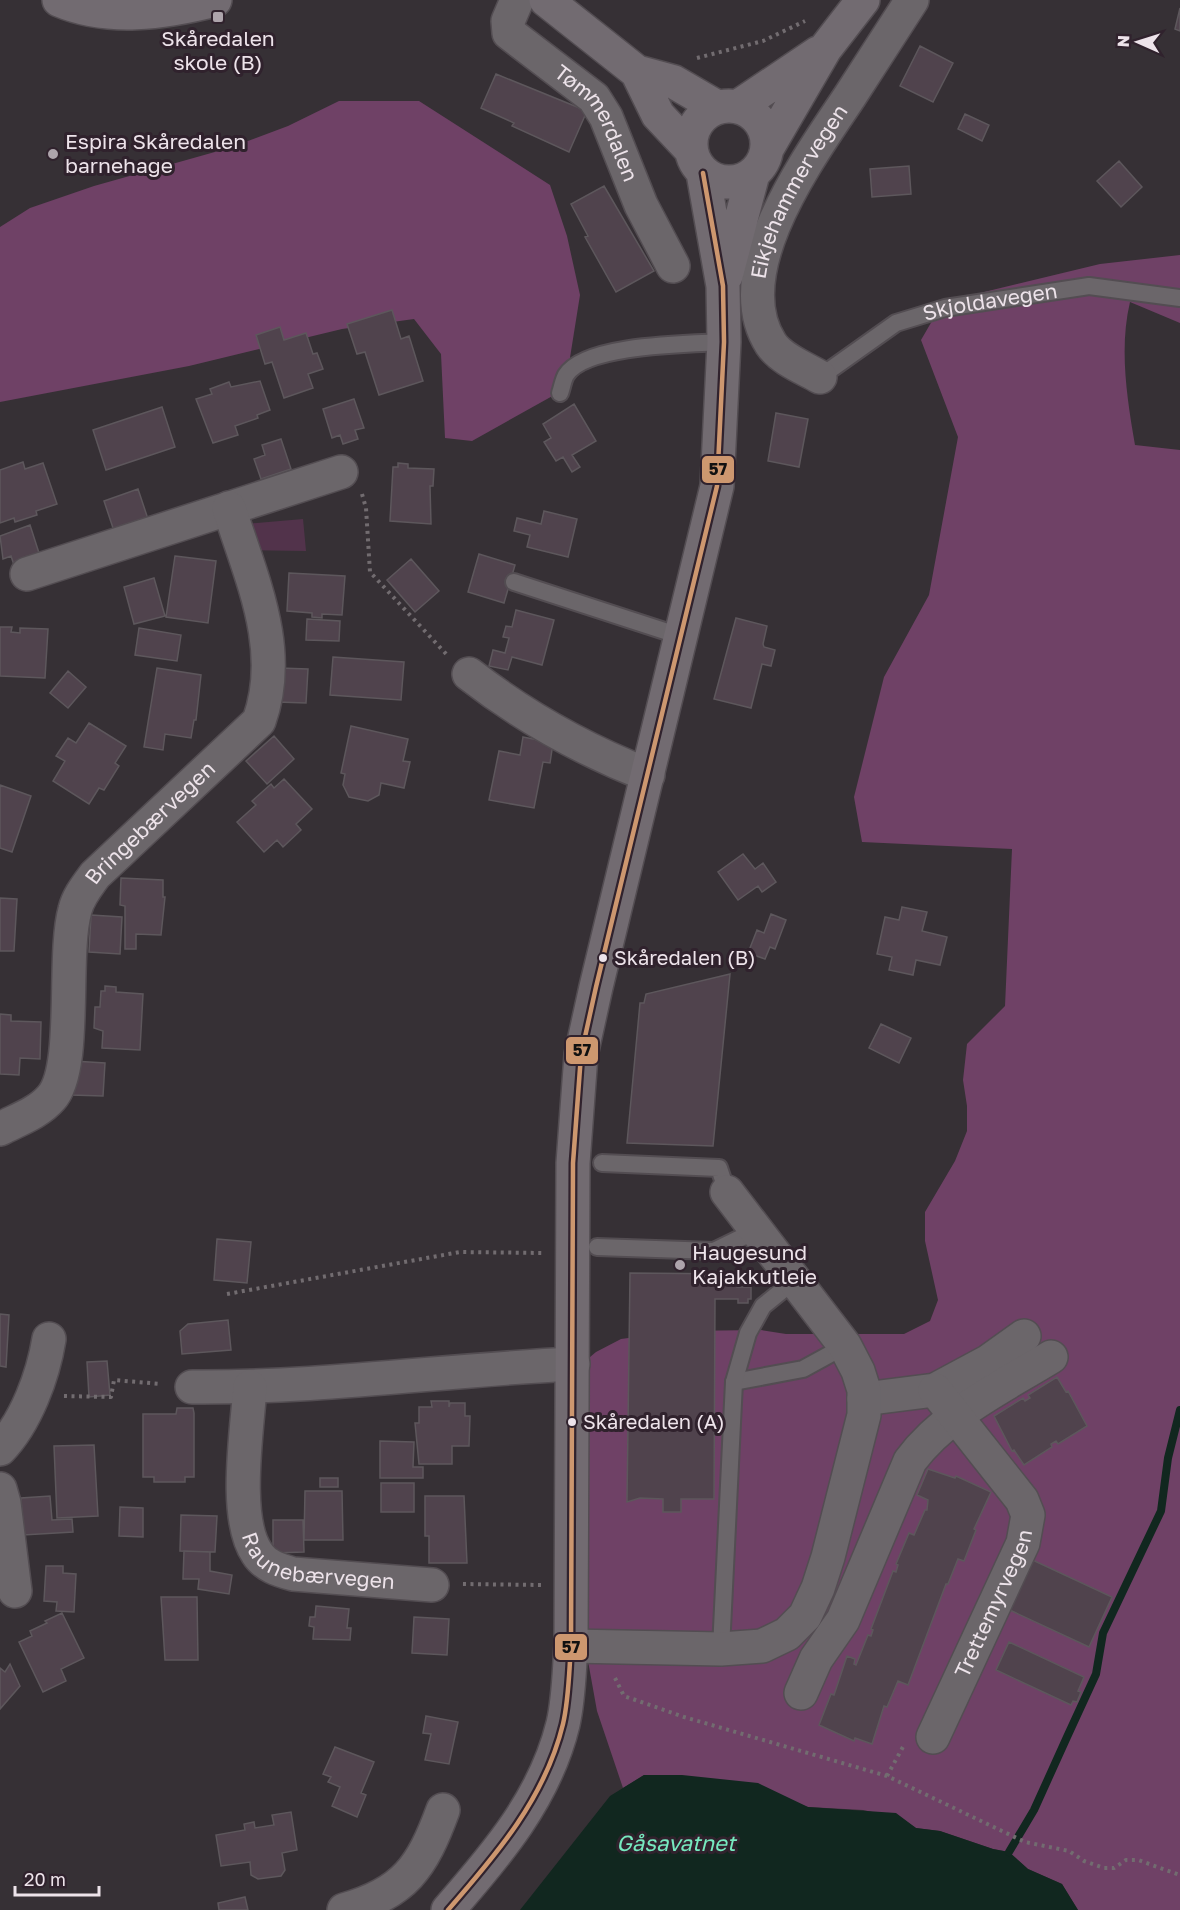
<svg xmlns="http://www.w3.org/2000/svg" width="1180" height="1910" font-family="'Golos Text',sans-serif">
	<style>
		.green { fill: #52334b }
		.forest { fill: #6f4166 }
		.water { fill: #11271f }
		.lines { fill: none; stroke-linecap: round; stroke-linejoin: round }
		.stream { stroke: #11271f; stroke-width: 8 }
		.building { fill: #50434d; stroke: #5d575c; stroke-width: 1.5 }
		.lane-casing { stroke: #534d52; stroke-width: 20 }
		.street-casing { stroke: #534d52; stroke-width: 36 }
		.secondary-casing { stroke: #534d52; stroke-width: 36 }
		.path { stroke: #726c70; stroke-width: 4; stroke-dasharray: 3 4.5; stroke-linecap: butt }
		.lane { stroke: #6b666a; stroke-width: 16 }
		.street { stroke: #6b666a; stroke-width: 33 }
		.secondary { stroke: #726b71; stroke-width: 33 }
		.bus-1-casing { stroke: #30222d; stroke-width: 9 }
		.bus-1 { stroke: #cd976f; stroke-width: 4.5 }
		.poi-dot { fill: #ada4ab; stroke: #30222d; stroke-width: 2 }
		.bus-dot { fill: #ede3ea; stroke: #30222d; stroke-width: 2 }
		.labels { text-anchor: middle; stroke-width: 6; stroke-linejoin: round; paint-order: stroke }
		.bus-label { font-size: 20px; fill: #ede3ea; stroke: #30222d; text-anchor: start }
		.poi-label { font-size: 21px; fill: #ede3ea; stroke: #30222d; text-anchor: start }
		.street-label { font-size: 21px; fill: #ede3ea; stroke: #30222d }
		.water-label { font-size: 22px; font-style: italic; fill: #77e9bf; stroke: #30222d }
		.line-badge { stroke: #30222d; stroke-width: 2 }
		.pale-badge-label { font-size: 16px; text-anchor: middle; font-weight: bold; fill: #111 }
	</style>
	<rect width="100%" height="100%" fill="#363035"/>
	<path class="green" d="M303,519L306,551L243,550L234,525Z"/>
	<path class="forest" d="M339,101H419L550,185L567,236L580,295L565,389L472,441L445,438L441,354L414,319L342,329L189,366L0,402V227L30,208L94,186L229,148L288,126Z
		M1180,255V323L1130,302C1119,348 1127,399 1135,445L1180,450V1910H1078L1062,1884L1028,1869L1009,1852L993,1849L940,1831L916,1828L901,1818L863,1810L808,1807L794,1802L644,1775L623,1788L597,1711L588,1661L571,1373L596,1352L621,1339L680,1331L761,1330L786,1334H904L930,1321L938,1300L925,1241V1212L955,1161L967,1131V1106L963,1080L967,1044L1005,1006L1012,849L862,842L854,797L884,677L929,595L958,437L921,340L943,302L1100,264Z"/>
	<path class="water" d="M644,1775H682L758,1783L808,1807L896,1813L916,1828L940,1831L993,1849L1009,1852L1028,1869L1062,1884L1078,1910H520L610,1796Z"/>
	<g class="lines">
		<path class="stream" d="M1009,1852L1034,1810L1067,1737L1096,1674L1103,1633L1161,1511L1168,1458L1180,1410"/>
	</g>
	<path class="building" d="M1180,8V31L1175,29Z
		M920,46L953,63L933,102L900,86Z
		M496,74L587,111L569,152L512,126L514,123L481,108Z
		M965,114L989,125L982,141L958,129Z
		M1119,161L1142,187L1121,207L1097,181Z
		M909,166L911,194L872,197L870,169Z
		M604,186L654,271L616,292L585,237L588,236L571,204Z
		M392,310L401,339L409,336L423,381L379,395L365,352L357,354L347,324Z
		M280,327L284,340L306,333L313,354L317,353L323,369L308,374L313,388L284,398L272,362L265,364L256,335Z
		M260,381L270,410L257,415L258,418L235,426L238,435L213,443L196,399L212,394L210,389L229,382L231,387Z
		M354,399L364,428L355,430L358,439L343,444L340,435L332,438L323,409Z
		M574,404L596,441L572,455L580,467L572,472L563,457L556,461L544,442L551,438L543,424Z
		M162,407L175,447L106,470L93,430Z
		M776,413L808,419L799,467L768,461Z
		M281,439L291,469L261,479L254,459L265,455L262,445Z
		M23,462L25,469L43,463L57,504L36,511L37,515L15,522L14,518L0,523V470Z
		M398,463L408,464V468L434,469L433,486H430L431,524L390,521L393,467H398Z
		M138,489L148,519L114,531L104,501Z
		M544,511L577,519L568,557L527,547L530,535L514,531L517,518L541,524Z
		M30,525L40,556L14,565L11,556L3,559L0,536Z
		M479,554L515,565L504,603L468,592Z
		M175,556L216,561L208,623L166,617Z
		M411,559L439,591L415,612L387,580Z
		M289,573L345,576L342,615L322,614V618L312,617V613L287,611Z
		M154,578L165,616L134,624L124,587Z
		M516,610L554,620L542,665L512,657L508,670L489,666L493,650L505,653L509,638L503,637L506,626L512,627Z
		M736,618L767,626L763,644L764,647L775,650L771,666L762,664L751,708L714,699Z
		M307,619L340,621L339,641L306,640Z
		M0,627H12L11,632L20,633V628L48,629L45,678L0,676Z
		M139,628L181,635L177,661L135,655Z
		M333,657L404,662L401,700L330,695Z
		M157,668L201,675L196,720H194L191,738L165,734L163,750L144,747Z
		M279,668L308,669L306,703L277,702Z
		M68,671L86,687L68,708L50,693Z
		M89,723L126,746L115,763L119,766L104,790L99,788L89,804L53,781L65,761L56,756L68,738L76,743Z
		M351,726L408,739L403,761L410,762L404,788L381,783L379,795L368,801L349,797L343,785L345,774L341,773Z
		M274,736L294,759L267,784L246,761Z
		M523,737L553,743L550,763L543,762L534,808L489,800L499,751L520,755Z
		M284,779L312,809L296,824L301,830L283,847L277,840L264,852L237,822L256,805L252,801L271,784L274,788Z
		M0,785L31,796L12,852L0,848Z
		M743,854L755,869L763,863L776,882L762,892L758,886L738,900L718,872Z
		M121,878L163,880V897H165L161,935L136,934V949H125V906L120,905Z
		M0,898L17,899L14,951H0Z
		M902,907L927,912L922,931L947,937L940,965L916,960L913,975L889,970L892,957L877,954L885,917L899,920Z
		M771,914L786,920L775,949L770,947L765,959L748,953L757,930L764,933Z
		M91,915L122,917L120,954L89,952Z
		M730,974L713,1146L627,1143L640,1003H644L646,994Z
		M105,986L116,987V992L143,994L140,1050L102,1048L103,1031L94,1028L95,1007H100L101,991H105Z
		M0,1014L11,1015V1021L41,1022L40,1059L20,1058L19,1075L0,1074Z
		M881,1024L911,1038L899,1063L869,1048Z
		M73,1061L105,1063L103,1096L71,1095Z
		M217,1239L251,1242L247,1283L214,1280Z
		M630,1273L737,1274V1287H751V1299H748V1303H738V1299H715L714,1499H681V1512H663V1499L640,1498L627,1502Z
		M0,1314L9,1315L6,1367L0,1366Z
		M228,1320L231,1350L182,1354L180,1331L188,1324Z
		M107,1361L110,1395L89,1397L87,1362Z
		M1057,1377L1066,1392L1068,1391L1087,1426L1058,1444L1056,1441L1051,1444L1052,1447L1024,1465L1014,1450L1012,1451L994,1416L1023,1398L1025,1401L1030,1398L1028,1395Z
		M431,1401H449V1407L450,1403H465V1416H470L469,1446H452V1464H419L415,1423H419V1407H432Z
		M177,1408H193L194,1413V1477H185V1482H154V1477H143V1414H176Z
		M380,1441L414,1442L413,1467H423V1478H380Z
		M94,1445L98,1516L57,1518L54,1446Z
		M928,1469L955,1478L956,1476L991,1492L974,1529L976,1530L964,1561L958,1559L948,1584H946L908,1685L898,1681L887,1707L884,1706L872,1744L855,1738L854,1741L819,1725L831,1694L834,1695L847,1656L855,1659L854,1664L856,1665L868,1635L871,1636L873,1630L871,1629L893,1571L896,1572L898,1565L896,1564L909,1533L914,1535L925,1510H927L928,1500L917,1495Z
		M320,1478H338V1487H320Z
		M381,1483H414V1512H381Z
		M305,1491H342L343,1540H304Z
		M50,1496L52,1520L72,1519L73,1532L23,1535L21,1498Z
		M425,1496H464L467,1563H429V1536H425Z
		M120,1507L143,1508V1537L119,1536Z
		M181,1515L217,1516L215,1552L180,1551Z
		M273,1520H303L304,1552L273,1553Z
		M184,1551L210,1552V1571L232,1575L229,1594L198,1589L199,1579H183Z
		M1024,1556L1112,1597L1089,1647L1001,1606Z
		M46,1566H63V1573L76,1574L74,1612L56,1611L57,1602L44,1601Z
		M161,1597H197L198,1660H165Z
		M316,1606L349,1609L347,1628H351L350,1640L313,1639L314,1627L309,1626L310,1617H315Z
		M62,1613L84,1658L61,1669L66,1681L43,1692L19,1642L32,1636L30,1631L47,1623L45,1621Z
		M414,1617L449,1619L447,1655L412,1653Z
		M1009,1642L1084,1677L1078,1691L1081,1692L1077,1702L1073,1701L1071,1705L996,1670Z
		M10,1664L20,1686L0,1709V1668L5,1672Z
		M426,1716L458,1722L449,1764L425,1760L431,1734L423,1733Z
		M335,1747L374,1762L361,1793L366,1795L357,1817L332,1806L340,1787L328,1782L331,1777L323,1774Z
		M291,1812L297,1850L282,1853L285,1870L281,1876L258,1879L251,1875L250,1862L221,1866L216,1835L245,1830L244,1824L254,1822L255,1828L274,1825L272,1815Z
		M245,1897L248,1910H219L218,1903Z"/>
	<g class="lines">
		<g class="lane-casing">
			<g id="lane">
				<path id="s1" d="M820,377L896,323L945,308L1089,286L1180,298"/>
				<path d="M560,393C562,388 563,380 566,375C585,344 689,344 724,342"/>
				<path d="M514,582L680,636"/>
				<path d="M602,1163L719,1168L727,1192"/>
				<path d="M597,1247L714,1251L757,1230"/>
				<path d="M734,1382L803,1369L845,1346"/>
				<path d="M721,1649L734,1382L748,1333L763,1306L795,1280"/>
			</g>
		</g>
		<g class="street-casing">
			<g id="street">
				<path id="s2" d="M517,0L508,21L509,33L594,98L606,117L641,205L673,266"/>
				<path id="s3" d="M820,377C804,368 781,359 771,344C724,271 811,155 850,96C871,64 891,32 912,0"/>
				<path d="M27,574L341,472"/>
				<path d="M469,674C523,716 584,750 648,775"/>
				<path id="s4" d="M0,1129C17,1120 38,1113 51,1098C78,1069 62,956 75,910C78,897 87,886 95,875L259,721C285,649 251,578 229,508"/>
				<path d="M192,1387C320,1388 446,1370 573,1364"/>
				<path id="s5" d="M250,1387C247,1431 233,1518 257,1553C265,1566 279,1570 293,1574L432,1585"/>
				<path d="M864,1399L935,1390L989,1361L1024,1336"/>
				<path d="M0,1449C26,1422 43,1376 49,1339"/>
				<path d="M0,1489L4,1503L15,1591"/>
				<path d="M571,1646L721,1649L762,1646L787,1634L805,1616L818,1588L828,1557L864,1415V1390L858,1371L845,1346L727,1192"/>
				<path d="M801,1693L816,1659L843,1620L910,1461C945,1414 1002,1387 1051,1357"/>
				<path id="s6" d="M933,1737L1023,1543L1028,1515L1022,1500L935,1390"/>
				<path d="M344,1910C405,1893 422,1867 443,1810"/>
			</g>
		</g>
		<g class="secondary-casing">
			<path id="secondary" d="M59,0C108,21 164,13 215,0
				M546,0L637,72L658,115L691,150
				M637,72L674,82L717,107
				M691 144a38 38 0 1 1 76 0a38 38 0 1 1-76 0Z
				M739,106L818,53
				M768,147L825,49L863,0
				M726,276L753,174
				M448,1910C497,1854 545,1798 563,1724C569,1698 569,1671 571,1646L573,1163L581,1055L596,987L717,486L724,342L723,286L703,173"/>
		</g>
		<path class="path" d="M697,58L763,41L805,21
			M362,494L366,508L370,572L448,656
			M227,1294L460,1252L544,1253
			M64,1396L111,1397L114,1380L161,1384
			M463,1584L542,1585
			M615,1678L624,1696L684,1717L887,1776L1025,1842L1069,1851L1084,1861L1104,1868H1114L1126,1860H1138L1180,1875
			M887,1776L904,1745"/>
		<use href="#lane" class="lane"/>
		<use href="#street" class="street"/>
		<use href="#secondary" class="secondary"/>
		<g class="bus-1-casing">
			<path id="bus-1" d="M448,1910C497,1854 545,1798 563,1724C569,1698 569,1671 571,1646L573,1163L581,1055L596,987L717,486L724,342L723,286L703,173"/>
		</g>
		<use href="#bus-1" class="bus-1"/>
	</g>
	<g class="poi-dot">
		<rect x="212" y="11" width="12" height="12" rx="3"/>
		<circle cx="53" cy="154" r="6"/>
		<circle cx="680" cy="1265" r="6"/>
	</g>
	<g class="bus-dot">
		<circle cx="603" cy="958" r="5"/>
		<circle cx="572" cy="1422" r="5"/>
	</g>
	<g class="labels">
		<g class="bus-label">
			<text x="614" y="965">Skåredalen (B)</text>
			<text x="583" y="1429">Skåredalen (A)</text>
		</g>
		<g class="poi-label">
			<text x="218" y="46" text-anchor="middle">Skåredalen<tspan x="218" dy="24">skole (B)</tspan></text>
			<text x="65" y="149">Espira Skåredalen<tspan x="65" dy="24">barnehage</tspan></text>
			<text x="692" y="1260">Haugesund<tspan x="692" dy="24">Kajakkutleie</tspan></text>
		</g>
		<g class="street-label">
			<text dy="7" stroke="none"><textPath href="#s2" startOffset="164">Tømmerdalen</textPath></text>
			<text dy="7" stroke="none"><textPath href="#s3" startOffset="224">Eikjehammervegen</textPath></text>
			<text dy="7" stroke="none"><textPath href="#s1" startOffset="190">Skjoldavegen</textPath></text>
			<text dy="7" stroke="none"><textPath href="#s4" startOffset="368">Bringebærvegen</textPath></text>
			<text dy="7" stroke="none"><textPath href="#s5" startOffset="230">Raunebærvegen</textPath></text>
			<text dy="7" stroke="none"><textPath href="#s6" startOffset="147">Trettemyrvegen</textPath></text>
		</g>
		<g class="water-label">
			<text x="676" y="1851">Gåsavatnet</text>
		</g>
	</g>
	<g class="line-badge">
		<rect x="701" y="455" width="34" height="29" rx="6" fill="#cd976f"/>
		<rect x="565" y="1036" width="34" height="29" rx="6" fill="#cd976f"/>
		<rect x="554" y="1633" width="34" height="28" rx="6" fill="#cd976f"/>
	</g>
	<g class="pale-badge-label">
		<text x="718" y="475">57</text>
		<text x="582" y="1056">57</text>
		<text x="571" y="1653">57</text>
	</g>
	<g transform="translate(1138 42) rotate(273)" stroke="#30222d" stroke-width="4.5" paint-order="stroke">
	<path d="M0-4.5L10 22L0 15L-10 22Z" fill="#ede3ea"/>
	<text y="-9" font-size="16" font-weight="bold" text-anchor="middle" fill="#ede3ea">N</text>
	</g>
	<path d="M15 1886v9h84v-9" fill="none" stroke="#ede3ea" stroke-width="3"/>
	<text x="24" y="1886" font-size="18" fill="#ede3ea" stroke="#30222d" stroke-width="4.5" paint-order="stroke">20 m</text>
</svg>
